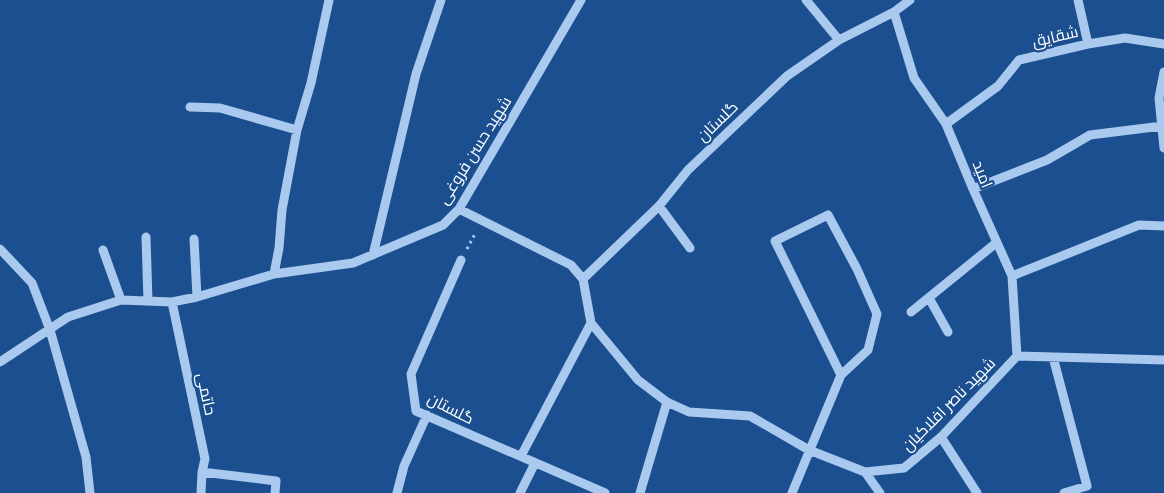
<svg xmlns="http://www.w3.org/2000/svg" width="1164" height="493" font-family="'Source Sans 3',Cairo,sans-serif">
	<style>
		.lines { fill: none; stroke-linecap: round; stroke-linejoin: round }
		.path { stroke: #a9c9ee; stroke-width: 3; stroke-dasharray: 2.5 4; stroke-linecap: butt }
		.minor { stroke: #a9c9ee; stroke-width: 9 }
		.labels { text-anchor: middle; stroke-width: 4.5; stroke-linejoin: round; paint-order: stroke }
		.street-label { font-size: 16px; fill: #fff; stroke: #1b4f8f }
	</style>
	<rect width="100%" height="100%" fill="#1b4f8f"/>
	<g class="lines">
		<path class="path" d="M467,249L476,232"/>
		<path class="minor" d="M806,0L839,40
			M1078,0L1088,44
			M894,12L914,78L946,124L973,189L1012,276L1017,356
			M1164,72L1159,98L1164,148
			M190,107L220,108L297,130
			M946,124L998,86L1019,60L1088,44L1125,38L1164,44
			M973,189L1047,160L1090,135L1162,126
			M659,206L690,248
			M459,209L571,265L583,279L591,323L638,380L667,402L689,412L750,416L809,450L865,472L904,468L941,437L1017,356L1164,360
			M146,237L148,301
			M194,239L197,297
			M0,249L32,283L50,330L86,457L90,493
			M103,250L121,300
			M373,255L416,74L441,0
			M461,260L411,374L416,411L605,493
			M274,274L279,248L282,210L297,130L311,83L329,0
			M1012,276L1139,225L1164,226
			M583,279L659,206L688,170L787,76L839,40L894,12L910,0
			M929,298L948,332
			M172,302L205,459L202,472L201,493
			M911,312L996,243
			M1053,357L1087,486L1064,493
			M0,362L68,317L121,300L172,302L197,297L274,274L353,263L443,225L459,209L581,0
			M941,437L977,493
			M521,456L591,323
			M202,472L276,481L275,493
			M865,472L880,493
			M397,493L404,466L427,415
			M520,493L535,463
			M640,493L667,402
			M792,493L841,375L868,350L877,314L857,269L828,215L775,241L841,375"/>
	</g>
	<g class="labels">
		<g class="street-label">
			<text transform="translate(1055 36) rotate(-13)" y="6">شقایق</text>
			<text transform="translate(717 121) rotate(-44)" y="6">گلستان</text>
			<text transform="translate(474 150) rotate(-58)" y="6">شهید حسن فروغی</text>
			<text transform="translate(983 174) rotate(68)" y="6">امید</text>
			<text transform="translate(207 394) rotate(78)" y="6">حاتمی</text>
			<text transform="translate(948 404) rotate(-45)" y="6">شهید ناصر افلاکیان</text>
			<text transform="translate(451 408) rotate(27)" y="6">گلستان</text>
		</g>
	</g>
</svg>
